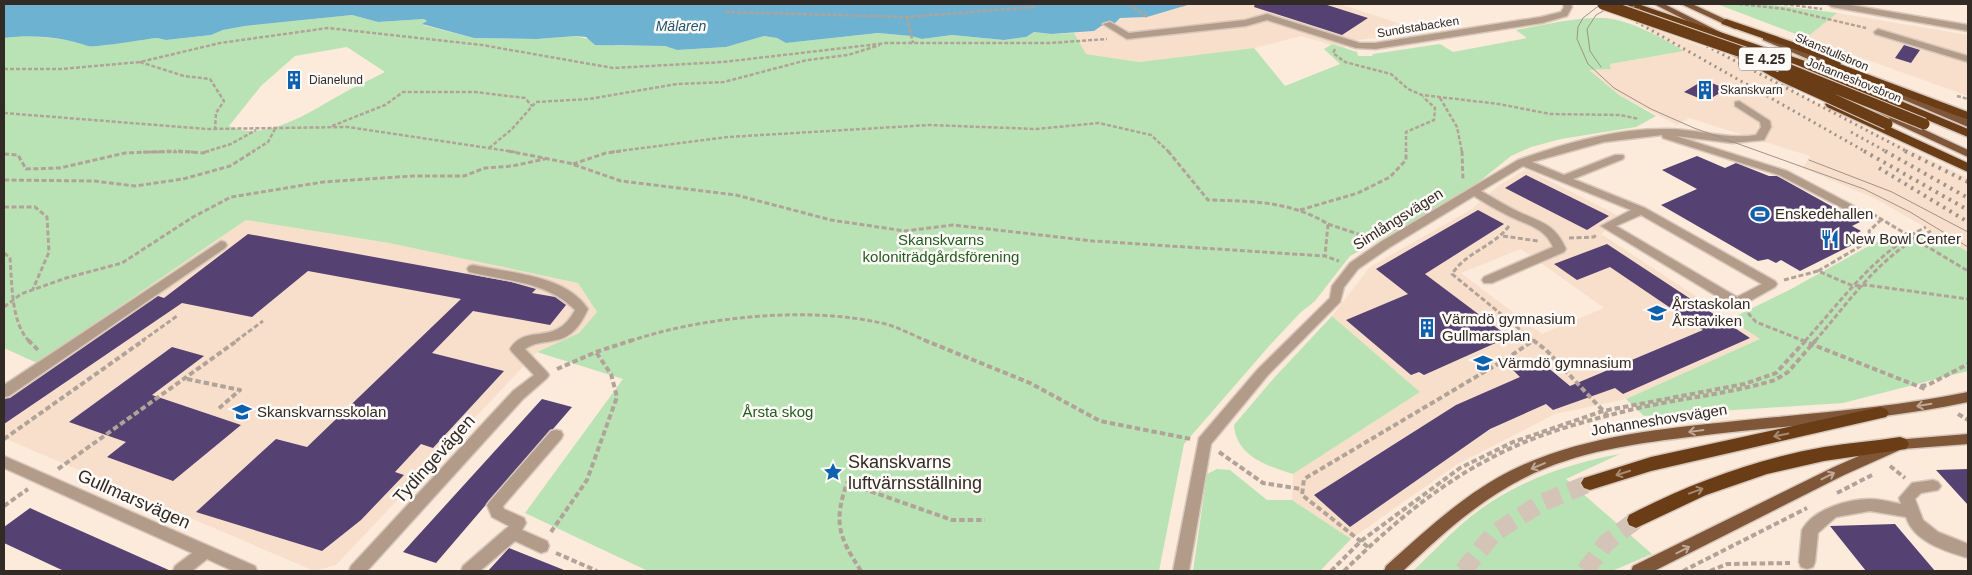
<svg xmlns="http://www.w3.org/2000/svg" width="1972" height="575" font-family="Helvetica,sans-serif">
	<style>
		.built { fill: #f8dfcb; fill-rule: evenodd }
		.green { fill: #bae3b5; fill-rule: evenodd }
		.water { fill: #6db2d1 }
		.building { fill: #554172 }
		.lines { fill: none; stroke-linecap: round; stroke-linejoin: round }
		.highway-tunnel { stroke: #d3c4b7; stroke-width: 18; stroke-dasharray: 18 9; stroke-linecap: butt }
		.minor-casing { stroke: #d7c7ba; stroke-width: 3 }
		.major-casing { stroke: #d7c7ba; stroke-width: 3 }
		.highway-casing { stroke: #d7c7ba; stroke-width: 3 }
		.path-far2 { stroke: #b1a398; stroke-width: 2.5; stroke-dasharray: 4 2; stroke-linecap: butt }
		.path-far1 { stroke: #b1a398; stroke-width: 3; stroke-dasharray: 5 2.5; stroke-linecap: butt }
		.path { stroke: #b1a398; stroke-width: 4; stroke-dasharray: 5.5 3; stroke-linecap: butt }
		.minor { fill: #b39b8a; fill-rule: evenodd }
		.major { fill: #7f5637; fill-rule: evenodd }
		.highway { fill: #6b3d17; fill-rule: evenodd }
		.tram { stroke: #9f9288; stroke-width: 1 }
		.rail-far1 { stroke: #9f9288; stroke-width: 3; stroke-dasharray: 2 4; stroke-linecap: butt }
		.rail { stroke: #9f9288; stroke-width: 4; stroke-dasharray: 2.5 5; stroke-linecap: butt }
		.highway-bridge-casing { stroke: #d7c7ba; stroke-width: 13; stroke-linecap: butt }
		.highway-bridge { stroke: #6b3d17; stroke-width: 11 }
		.oneway { stroke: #bea897 }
		.oneway2 { stroke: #a68971 }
		.labels { text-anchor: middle; stroke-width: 5; stroke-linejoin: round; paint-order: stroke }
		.far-street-label { font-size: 12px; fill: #312a25; stroke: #fefaf7 }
		.far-poi-label { font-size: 12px; fill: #312a25; stroke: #fefaf7; text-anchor: start }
		.far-water-label { font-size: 14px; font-style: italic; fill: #20576d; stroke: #fefaf7 }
		.shield { fill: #fefaf7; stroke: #6e6864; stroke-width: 1 }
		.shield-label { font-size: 14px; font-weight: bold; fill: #312a25 }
		.poi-label { font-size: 15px; fill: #312a25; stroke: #fefaf7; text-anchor: start }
		.street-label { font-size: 15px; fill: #312a25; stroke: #fefaf7 }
		.park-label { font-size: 15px; fill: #225c1d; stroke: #fefaf7 }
		.near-street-label { font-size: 18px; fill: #312a25; stroke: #fefaf7 }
		.near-poi-label { font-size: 18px; fill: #312a25; stroke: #fefaf7; text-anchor: start }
	</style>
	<rect width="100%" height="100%" fill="#fceadb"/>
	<path class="built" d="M1191,4H1340L1426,32L1357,40L1343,48L1301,36L1254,48L1139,62L1086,54L1074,33L1094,31L1100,26L1115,23L1120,18L1147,17Z
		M1837,13L1968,35V96L1806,38Z
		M1633,21L1730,57L1814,102L1968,178V252L1876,199L1803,168L1810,156L1689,118L1677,125L1619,95L1588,70L1611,69L1610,64L1684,51Z
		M1526,169L1621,217L1601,234L1761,339L1626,399L1555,414L1456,465L1351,539L1292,500L1293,474L1420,392L1332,316L1370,267L1472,209L1498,186ZM1521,249L1534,258L1604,308L1542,334L1461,273Z
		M246,220L389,243L578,283L597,312L579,333L537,352L336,565L314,571L4,438V387Z"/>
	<path class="green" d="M1717,4H1766L1837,13L1806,38Z
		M352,15L378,22L424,19L427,21L423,25L474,38L537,39L576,36L617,46H665L677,50L726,47L764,36L777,38L786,43L878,33L911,36L922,39L952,35L1004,40L1026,37L1034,32L1051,34L1074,33L1086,54L1139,62L1254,48L1285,86L1340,64L1324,49L1332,44L1357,52L1358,56H1372L1373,54L1440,44L1453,52L1527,38L1516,30C1544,25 1574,17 1603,18C1626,18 1665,39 1684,51L1610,64L1611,69L1589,70L1619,95L1656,116L1636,127L1561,139L1531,147L1511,156L1465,193L1350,256L1315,301L1300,313L1270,345L1184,444L1159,571H648L525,513L623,379L537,352L579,333L597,312L578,283L389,243L246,220L37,363L4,348V38L24,35L105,44L157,38L166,40L211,35L223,30L245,26ZM347,47L385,72C370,80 355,86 340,95C310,112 264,143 229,126L261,86L295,56Z
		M1937,233L1968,252V371L1843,403L1644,416L1626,399L1760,339L1730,319L1793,288L1876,242Z
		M1332,316L1420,392L1293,474C1267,466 1236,456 1234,425L1274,378Z
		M1620,454L1566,479L1652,554L1612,571H1413C1430,555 1446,538 1463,523C1507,485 1564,464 1620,454Z
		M1217,469L1230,470L1267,500H1292L1351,539L1320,571H1193L1207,474Z"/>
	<path class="water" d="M4,4H1191L1147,17L1120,18L1115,23L1101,26L1094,31L1051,34L1034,32L1026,37L1004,40L952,35L922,39L911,36L878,33L786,43L777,38L764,36L726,47L677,50L665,46L595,45L586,37L576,36L537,39L474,38L422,24L427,21L424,19L378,22L352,15L245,26L223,30L211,35L166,40L157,38C146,39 94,48 88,46C62,37 32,34 4,38Z"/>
	<path class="building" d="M1255,4H1324L1368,18L1342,35L1254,7Z
		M1904,45L1920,50L1911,63L1895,58Z
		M1704,80L1727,89L1706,101L1684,92Z
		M1697,156L1725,168L1736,163L1769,176H1777L1860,222L1852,226L1861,231L1855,234L1864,239L1800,271L1781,260L1776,263L1768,259L1758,261L1661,205L1697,189L1662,170Z
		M1526,175L1609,216L1587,230L1505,188Z
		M1478,210L1504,224L1425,274L1509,337L1424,375L1419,372L1411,375L1346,320L1408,294L1376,269Z
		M248,234L511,282L536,289L532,293L555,297L566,305L550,325L473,311L432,353L504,371L433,448L421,444L395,472L404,475L361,520L322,551L196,512L276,439L307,447L461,299L308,271L252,317L182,303L4,424V399L10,398L158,296L164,298Z
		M1607,244L1750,338L1623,394L1615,388L1553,410L1546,404L1490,429L1350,527L1314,495L1456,405L1520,377L1513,370L1540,361L1570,386L1703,330L1610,267L1577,280L1554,264Z
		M172,347L204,356L152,395L241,425L173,481L107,457L126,442L69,422Z
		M542,399L572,407L553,429L550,430L436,563L403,552Z
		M1968,469V505L1936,470Z
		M30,508L54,519L171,571H64L4,543V527Z
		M1895,524L1935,571H1866L1830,526Z
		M509,548L564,570V571H488Z"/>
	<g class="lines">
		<path class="highway-tunnel" d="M1463,571L1493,534L1541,503L1590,483
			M1585,571L1606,543L1636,520"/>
		<g class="minor-casing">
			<path id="minor" d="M1563,4H1571L1572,7L1567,16L1542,23L1375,49L1356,48L1267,20L1246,26L1127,39L1103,24L1110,22L1129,33L1245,20L1267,14L1360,43H1375L1541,17L1561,12L1564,7Z
				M1828,4H1845L1968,25V31L1832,7Z
				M1878,29L1968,56V62L1875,34L1874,32Z
				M1739,101L1770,121L1771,127L1764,140L1732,143L1676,136L1787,171L1856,207L1858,209L1856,211H1848L1779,175L1663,138L1662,135L1604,142L1532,162L1564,175L1615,155H1623L1624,157L1623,159L1573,179L1645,208L1775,281L1777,284L1775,287L1741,306H1733L1601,226L1631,210L1523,166L1481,191C1494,198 1506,206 1519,212C1542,223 1555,224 1566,249L1564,252L1492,283H1484L1482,280L1484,277L1553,247C1544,227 1527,225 1509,216C1497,210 1485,203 1474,196L1390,247L1358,269L1344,287L1340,302L1268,375L1211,444L1189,571H1173L1199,438L1258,369L1330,298L1332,286L1350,263L1382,241L1518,160C1566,143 1617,128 1668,129C1698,129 1727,140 1756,135L1761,127L1760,122L1735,106V102ZM1641,215L1762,284L1737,297L1616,226Z
				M221,241L225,242L227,245L225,248L9,396L4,397V385Z
				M473,265C510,273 566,275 588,309C580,326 572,338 552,341C541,343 534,343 525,349L547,372L549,375L547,378L523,399L367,571H349L351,566L513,391L534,375L512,352L510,349C527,322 555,348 575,310C547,281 505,281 469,272L467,269L469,266Z
				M556,430L561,431L563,435L561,439L503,506L504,509L524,518L526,523L522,530L547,541L549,546L547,551L541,553L515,541L480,571H461L463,566L509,526L492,517L487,505L490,501L551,431Z
				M4,456L255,566L257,571H233L207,559L192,571H173L175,566L192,553L4,468Z
				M1933,480L1938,482L1941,486L1938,490L1921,493L1915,499L1923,520L1938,532L1968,544V558C1945,551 1914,542 1906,517L1870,511L1836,517L1818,533L1815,562L1813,567L1807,569L1801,567L1799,562L1802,530C1813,509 1848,499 1870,499C1880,499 1891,502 1901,504L1899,498L1912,483Z"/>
		</g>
		<g class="major-casing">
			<path id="major" d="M1654,4H1664L1768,56L1766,58H1760Z
				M1681,4H1692L1742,27L1735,29Z
				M1766,35L1840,66L1842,68L1837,71L1834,70L1763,40V36Z
				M1879,83L1968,120V127L1876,88V84Z
				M1860,100L1968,150V157L1856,105V101Z
				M1968,392V402C1879,421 1788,425 1698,436C1638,443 1576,451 1522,479C1477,502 1439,537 1403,571H1384L1386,566C1425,531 1464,494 1512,470C1581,436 1661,429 1736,421C1814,413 1891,408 1968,392Z
				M1968,434V444L1902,449L1844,475L1654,571H1631L1633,566L1834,467L1895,440Z"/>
		</g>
		<g class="highway-casing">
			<path id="highway" d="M1624,4H1638L1805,61L1968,129V137L1797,65Z
				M1726,19L1842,59L1844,61L1840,64L1968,112V120L1823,65L1821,63L1825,60L1722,24L1721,22Z
				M1735,49L1797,82L1799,84L1793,87L1789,86L1731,54L1729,52Z
				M1831,100L1968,163V172L1827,107L1825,104Z
				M1880,407L1886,409L1889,413L1886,417L1651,471L1590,490L1584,488L1581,483L1584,478L1651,457Z
				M1900,437L1906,439L1909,444L1906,449L1824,461L1767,474L1706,495L1636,528L1629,525L1627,520L1629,515C1691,483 1756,459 1824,447C1849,443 1875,441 1900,437Z"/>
		</g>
		<path class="path-far2" d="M1129,4L1147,17
			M1180,4L1183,6
			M1739,4L1785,9L1866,28
			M1784,4L1822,9
			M725,12L907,17L1035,7
			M907,17L913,43
			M1335,49L1333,53L1345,62L1391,74L1408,89L1422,95L1499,104L1550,114L1620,115L1639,119
			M140,62L184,76L210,79L224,101L216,113L215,129
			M4,69H61L140,62L220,43L328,28L482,45L613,68L723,62L887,43H1050L1107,39
			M1957,96L1968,99
			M1440,98L1457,127L1462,152
			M4,113L207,129L348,127L515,152
			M332,126L385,105L403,92H475L525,98L532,106
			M489,148L511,130L536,102L589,99L677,84L724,82L807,60L848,55L880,45
			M143,152H194
			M205,152L231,144L256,130
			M252,152L268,142L275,129
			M611,152L728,137L929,125L1036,129L1099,123L1151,135L1169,152
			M1406,152V132L1434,120L1435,108L1423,97"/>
		<path class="path-far1" d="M178,151L203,153L209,151
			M508,151L569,163L621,181L736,195L831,220L905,231L953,225L1093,241L1325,256L1339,261
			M1168,151L1208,200C1251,201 1290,201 1328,224L1325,256
			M1462,151L1463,181
			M4,154L18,155L26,169L60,168L125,153L176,151
			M573,164L606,153L621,151
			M4,180L94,181L135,186L183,179L230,166L254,151
			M4,207H35L47,217L49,252L33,289
			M1300,210L1358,193L1390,177L1406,160V151
			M1866,210L1968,271
			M1328,224L1370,238
			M1509,226C1493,247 1466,252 1452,274L1534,341
			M1503,236L1538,241
			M1569,238L1594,237L1597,234
			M4,253L10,258C12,282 11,323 29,341
			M1818,271L1871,240L1869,231L1881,220
			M1784,280L1818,271L1853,286L1866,285L1968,299
			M4,307L21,294L66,278L122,263L193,217L231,197L323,182L413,176H464L485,168L512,166L545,159
			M1748,313L1756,322L1804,341
			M142,341L177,316
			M236,341L263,321
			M630,341C701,317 807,306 881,323C897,326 912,335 927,341
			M1805,341C1842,300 1876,252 1926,227
			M1815,341C1850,301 1881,253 1931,231"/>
		<path class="path" d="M28,340L40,352
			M924,340L1030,383L1100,421L1191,439
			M1533,340L1546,350L1608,416
			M1801,340L1925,389
			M1512,355L1534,340
			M557,369L596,352L633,340
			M187,379L240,390L217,410
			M1921,386L1928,385L1968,364
			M1958,414L1968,420
			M4,439L144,340
			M1219,452L1263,483L1301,489
			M1890,466L1905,478
			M58,469L238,340
			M1837,493L1872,475
			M4,506L28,489
			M551,532L587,480L617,397L611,374L596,352
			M1368,547L1302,495L1304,479L1506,359
			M556,553L597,571
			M861,571C839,537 833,523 847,483L952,520H985
			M1331,571L1361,541L1460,468L1513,442L1603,411L1744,384L1776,373L1806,340
			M1344,571C1388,528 1436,486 1491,458C1535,434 1585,421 1634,409C1681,398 1729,394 1775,380L1788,372L1816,340
			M1683,571L1807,508
			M1710,571L1727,564L1790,563"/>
		<use href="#minor" class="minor"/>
		<use href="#major" class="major"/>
		<use href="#highway" class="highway"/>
		<path class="tram" d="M1601,4L1583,18L1578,27L1577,39L1588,64L1614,88L1651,109L1694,128L1864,189L1910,212L1968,247
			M1601,67L1590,51L1587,29L1596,15L1616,4
			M1809,160L1892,192L1968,232"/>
		<path class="rail-far1" d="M1605,4L1866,152
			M1627,4L1908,152
			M1851,132L1887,152"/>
		<path class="rail" d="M1864,151L1968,210
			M1885,151L1968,198
			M1905,151L1968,182
			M1879,168L1968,222"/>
		<g class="highway-bridge-casing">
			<path id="highway-bridge" d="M1603,4L1765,60L1924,124
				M1782,76L1887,124"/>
		</g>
		<use href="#highway-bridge" class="highway-bridge"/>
	</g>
	<defs><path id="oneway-shaft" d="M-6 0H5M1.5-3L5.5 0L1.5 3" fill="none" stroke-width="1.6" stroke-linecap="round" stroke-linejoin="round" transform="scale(1.25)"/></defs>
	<g class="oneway">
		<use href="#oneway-shaft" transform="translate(1924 405) rotate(171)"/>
		<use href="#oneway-shaft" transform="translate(1696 431) rotate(172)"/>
		<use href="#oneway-shaft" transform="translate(1538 466) rotate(157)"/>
		<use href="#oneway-shaft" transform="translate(1828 476) rotate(-27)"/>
		<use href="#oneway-shaft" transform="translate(1683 550) rotate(-27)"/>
	</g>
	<g class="oneway2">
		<use href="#oneway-shaft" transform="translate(1781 435) rotate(168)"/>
		<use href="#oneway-shaft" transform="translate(1623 473) rotate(162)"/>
		<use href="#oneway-shaft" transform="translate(1696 491) rotate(-20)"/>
	</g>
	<defs>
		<g id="building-bare" transform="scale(1.5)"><path d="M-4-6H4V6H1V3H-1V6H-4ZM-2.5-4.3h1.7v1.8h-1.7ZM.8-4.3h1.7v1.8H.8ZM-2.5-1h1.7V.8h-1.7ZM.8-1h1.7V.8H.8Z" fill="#0d61af" stroke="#fefaf7" stroke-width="2.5" paint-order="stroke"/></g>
		<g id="stadium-bare" transform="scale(1.5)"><path d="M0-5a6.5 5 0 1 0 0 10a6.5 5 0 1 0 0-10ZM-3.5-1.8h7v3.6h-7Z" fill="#0d61af" stroke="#fefaf7" stroke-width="2.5" paint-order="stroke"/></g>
		<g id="restaurant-bare" transform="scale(1.5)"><path d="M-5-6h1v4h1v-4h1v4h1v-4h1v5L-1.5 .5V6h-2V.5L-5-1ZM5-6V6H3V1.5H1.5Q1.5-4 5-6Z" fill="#0d61af" stroke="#fefaf7" stroke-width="2.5" paint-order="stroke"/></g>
		<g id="school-bare" transform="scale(1.5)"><path d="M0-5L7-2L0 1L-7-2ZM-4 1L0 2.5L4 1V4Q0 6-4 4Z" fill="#0d61af" stroke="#fefaf7" stroke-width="2.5" paint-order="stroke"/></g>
		<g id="sight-bare" transform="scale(1.5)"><path d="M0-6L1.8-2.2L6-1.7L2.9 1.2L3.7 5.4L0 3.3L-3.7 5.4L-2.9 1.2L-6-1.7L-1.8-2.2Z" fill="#0d61af" stroke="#fefaf7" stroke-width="2.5" paint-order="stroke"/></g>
	</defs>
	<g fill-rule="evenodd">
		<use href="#building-bare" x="294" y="80"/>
		<use href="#building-bare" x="1705" y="90"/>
		<use href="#stadium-bare" x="1760" y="214"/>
		<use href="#restaurant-bare" x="1830" y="239"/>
		<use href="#school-bare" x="1657" y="313"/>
		<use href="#building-bare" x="1427" y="328"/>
		<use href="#school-bare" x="1483" y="363"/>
		<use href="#school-bare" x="242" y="412"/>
		<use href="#sight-bare" x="833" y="472"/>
	</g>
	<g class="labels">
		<g class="far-street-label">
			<text transform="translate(1418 27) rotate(-9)" y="4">Sundstabacken</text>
			<text transform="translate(1832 52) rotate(23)" y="4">Skanstullsbron</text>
			<text transform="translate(1854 80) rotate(22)" y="4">Johanneshovsbron</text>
		</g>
		<g class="far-poi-label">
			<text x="309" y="84">Dianelund</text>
			<text x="1720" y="94">Skanskvarn</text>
		</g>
		<g class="far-water-label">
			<text x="681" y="31">Mälaren</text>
		</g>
		<rect class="shield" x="1739" y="47.5" width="52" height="23" rx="4"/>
		<g class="shield-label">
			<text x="1765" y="64">E 4.25</text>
		</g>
		<g class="poi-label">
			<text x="1775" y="219">Enskedehallen</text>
			<text x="1845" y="244">New Bowl Center</text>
			<text x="1672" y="309">Årstaskolan<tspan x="1672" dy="17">Årstaviken</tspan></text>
			<text x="1442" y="324">Värmdö gymnasium<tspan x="1442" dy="17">Gullmarsplan</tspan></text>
			<text x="1498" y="368">Värmdö gymnasium</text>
			<text x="257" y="417">Skanskvarnsskolan</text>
		</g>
		<g class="street-label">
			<text transform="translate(1398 219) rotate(-32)" y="5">Simlångsvägen</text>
			<text transform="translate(1659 420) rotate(-9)" y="5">Johanneshovsvägen</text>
		</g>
		<g class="park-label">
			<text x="941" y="245">Skanskvarns<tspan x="941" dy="17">koloniträdgårdsförening</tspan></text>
			<text x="778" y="417">Årsta skog</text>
		</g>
		<g class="near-street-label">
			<text transform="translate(434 459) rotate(-48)" y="6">Tydingevägen</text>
			<text transform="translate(134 499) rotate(24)" y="6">Gullmarsvägen</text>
		</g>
		<g class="near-poi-label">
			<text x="848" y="468">Skanskvarns<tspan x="848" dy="21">luftvärnsställning</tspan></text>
		</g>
	</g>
	<rect width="1972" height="575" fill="none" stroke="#312a25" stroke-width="10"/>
</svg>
